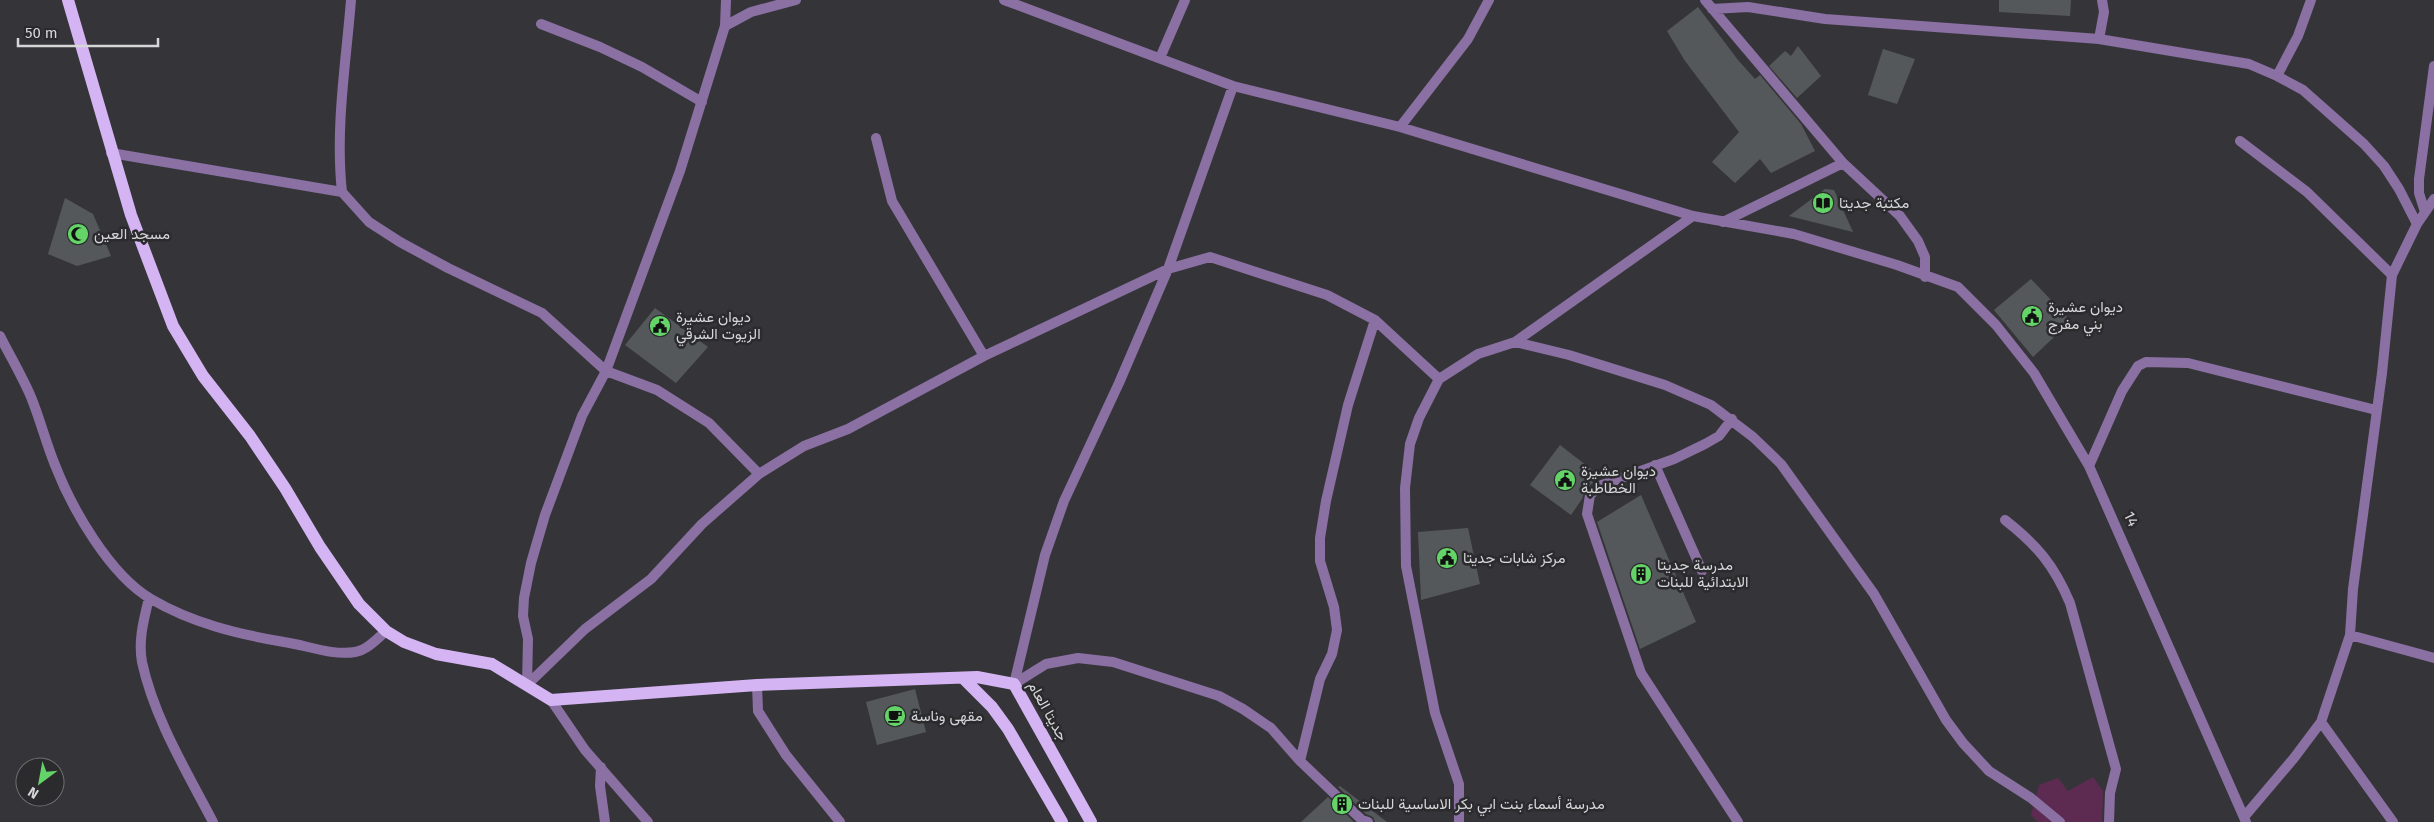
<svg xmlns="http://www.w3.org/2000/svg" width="2434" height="822" font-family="'Fira Sans',Vazirmatn,sans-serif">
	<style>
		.green { fill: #5d2b52 }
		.building { fill: #55585b }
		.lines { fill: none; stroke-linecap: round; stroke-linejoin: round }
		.street { stroke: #8b70a3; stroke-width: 10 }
		.primary { stroke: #d5b4f3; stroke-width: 12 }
		.labels { text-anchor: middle; stroke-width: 5; stroke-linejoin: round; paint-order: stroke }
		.poi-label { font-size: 15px; fill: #d5d6d8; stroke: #2b2b2e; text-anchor: start }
		.street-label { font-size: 15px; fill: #d5d6d8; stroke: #2b2b2e }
	</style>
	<rect width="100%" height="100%" fill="#353539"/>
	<path class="green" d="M2093,777L2103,791L2102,822H2038L2031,815L2039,785L2058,778L2068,791Z"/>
	<path class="building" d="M1999,0H2071L2070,16L1999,12Z
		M1698,7L1738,60L1755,79L1760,75L1801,124L1815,151L1771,173L1760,159L1735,183L1712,162L1739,132L1685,61L1667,31Z
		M1798,46L1821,76L1797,98L1769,66L1785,51L1791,56Z
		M1883,49L1915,59L1897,104L1868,95Z
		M1825,189L1834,190L1853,232L1789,216Z
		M65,198L93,214L111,256L77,266L48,254Z
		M2031,279L2071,321L2033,357L1994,310Z
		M655,308L708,347L676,383L625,345Z
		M1560,445L1600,476L1585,490L1582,499L1571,515L1530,485Z
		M1641,495L1696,622L1640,649L1597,522Z
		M1468,528L1480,584L1421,600L1418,532Z
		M915,689L926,732L877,745L866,702Z
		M1340,786L1387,822H1375L1373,817L1366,814L1338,787Z
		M1328,797L1354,822H1301Z"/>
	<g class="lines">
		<path class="street" d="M1004,0L1233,86L1400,127L1693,216L1794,234L1897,265L1958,287L1996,325L2034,373L2089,466L2246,822
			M1705,0L1843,163L1900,216L1918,241L1925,257V277
			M1712,9L1748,7L1825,19L2099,39L2249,64L2277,76L2303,90L2364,144L2384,166L2399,189L2417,224
			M541,24L600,47L642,67L702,102
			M725,26L726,0
			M2099,39L2104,12L2102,0
			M1160,58L1185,0
			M2277,76L2298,36L2311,0
			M1400,127L1468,39L1489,0
			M876,138L892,201L984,356
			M2240,141L2307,192L2392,275
			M111,153L342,192L369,222L400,242L448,268L542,313L606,371L657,390L709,423L759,474
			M342,192C335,128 346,63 351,0
			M2425,212L2419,193V179L2434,66
			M1723,222L1843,163
			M0,336C10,356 22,376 31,397C40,419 46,443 55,465C72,509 110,575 151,599C192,623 237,634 284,642C306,645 332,656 355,652C367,650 377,639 386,631
			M1515,342L1569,355L1665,385L1711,405L1753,437L1781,464L1874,594L1946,720L1963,743L1989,771L2031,798L2060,822
			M1732,419L1719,436L1705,444L1674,459L1602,485L1590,495L1587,514L1641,673L1738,822
			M1655,465L1702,571
			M2089,466L2122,391L2138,366L2146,362L2188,363L2376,410
			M2005,520C2037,545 2054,565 2070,603L2116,769L2110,793L2109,822
			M149,598C144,619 138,640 142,662C154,718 187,772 213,822
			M2350,635L2434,658
			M1014,684L1045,555L1064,501L1119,383L1168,269L1233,86
			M1014,684L1046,664L1078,658L1113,662L1219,696L1243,709L1271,728L1300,761L1362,820L1368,822
			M527,685L585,629L651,579L702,524L759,474L804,446L848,429L984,356L1168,269L1210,257L1327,295L1375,320L1439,379
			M527,685L528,639L523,616L524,598L531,563L545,515L582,416L606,371L680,171L725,26L751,12L796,0
			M757,685L758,711L786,755L840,822
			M551,700L585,750L648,822
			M2321,722L2393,822
			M1300,761L1320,679L1332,654L1337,630L1334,607L1320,561V538L1326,501L1348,405L1375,320
			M601,767L600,786L605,822
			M2244,817L2294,758L2321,722L2350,635L2353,589L2382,373L2392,275L2417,224L2434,199
			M1459,822V784L1435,713L1406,566L1405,488L1410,444L1419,418L1439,379L1478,354L1515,342L1693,216"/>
		<path class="primary" d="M68,0L131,215L173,326L203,376L250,436L285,488L320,547L359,604L386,631L404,642L436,654L492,664L551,700L757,685L977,677L1014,684L1091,822
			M963,678L992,707L1008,729L1062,822"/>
	</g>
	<defs>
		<g id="library-disc" transform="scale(1.125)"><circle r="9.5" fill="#64d468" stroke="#2b2b2e"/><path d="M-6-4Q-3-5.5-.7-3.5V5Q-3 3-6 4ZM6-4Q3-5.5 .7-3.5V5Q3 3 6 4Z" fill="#111"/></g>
		<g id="mosque-disc" transform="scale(1.125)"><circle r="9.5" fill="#64d468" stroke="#2b2b2e"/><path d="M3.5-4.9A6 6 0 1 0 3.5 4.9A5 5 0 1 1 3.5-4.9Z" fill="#111"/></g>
		<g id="civic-disc" transform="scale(1.125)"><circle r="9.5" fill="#64d468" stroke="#2b2b2e"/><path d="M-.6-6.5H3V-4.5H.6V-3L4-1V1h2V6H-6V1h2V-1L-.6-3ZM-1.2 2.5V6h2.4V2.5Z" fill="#111"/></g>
		<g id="building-disc" transform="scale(1.125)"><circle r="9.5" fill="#64d468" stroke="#2b2b2e"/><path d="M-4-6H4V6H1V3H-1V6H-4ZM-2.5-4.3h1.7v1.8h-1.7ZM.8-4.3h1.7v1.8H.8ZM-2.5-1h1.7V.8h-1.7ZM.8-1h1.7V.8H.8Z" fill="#111"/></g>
		<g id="cafe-disc" transform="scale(1.125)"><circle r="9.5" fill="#64d468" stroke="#2b2b2e"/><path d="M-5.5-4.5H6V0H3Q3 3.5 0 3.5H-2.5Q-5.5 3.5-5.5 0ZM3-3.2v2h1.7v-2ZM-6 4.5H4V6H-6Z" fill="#111"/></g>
	</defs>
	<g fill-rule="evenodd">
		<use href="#library-disc" x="1823" y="203"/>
		<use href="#mosque-disc" x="78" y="234"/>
		<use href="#civic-disc" x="2032" y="316"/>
		<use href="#civic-disc" x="660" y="326"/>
		<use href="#civic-disc" x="1565" y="480"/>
		<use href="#civic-disc" x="1447" y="558"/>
		<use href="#building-disc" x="1641" y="574"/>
		<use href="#cafe-disc" x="895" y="716"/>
		<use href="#building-disc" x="1342" y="804"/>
	</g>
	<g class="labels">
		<g class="poi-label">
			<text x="1839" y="208">مكتبة جديتا</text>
			<text x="94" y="239">مسجد العين</text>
			<text x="2048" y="312">ديوان عشيرة<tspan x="2048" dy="17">بني مفرج</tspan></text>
			<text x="676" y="322">ديوان عشيرة<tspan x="676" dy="17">الزيوت الشرقي</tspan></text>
			<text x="1581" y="476">ديوان عشيرة<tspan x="1581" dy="17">الخطاطبة</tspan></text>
			<text x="1463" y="563">مركز شابات جديتا</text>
			<text x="1657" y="570">مدرسة جديتا<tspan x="1657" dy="17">الابتدائية للبنات</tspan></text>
			<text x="911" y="721">مقهى وناسة</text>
			<text x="1358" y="809">مدرسة أسماء بنت ابي بكر الاساسية للبنات</text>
		</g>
		<g class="street-label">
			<text transform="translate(2131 519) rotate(65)" y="5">14</text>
			<text transform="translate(1048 711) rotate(61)" y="5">جديتا العام</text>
		</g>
	</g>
	<g transform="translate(40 782) rotate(212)"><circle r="24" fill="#2b2b2e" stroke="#6f6f72"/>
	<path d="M0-4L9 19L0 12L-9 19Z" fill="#64d468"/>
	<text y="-8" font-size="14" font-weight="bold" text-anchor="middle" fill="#d5d6d8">N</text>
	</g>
	<path d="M18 38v8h140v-8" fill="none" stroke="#d5d6d8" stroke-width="2.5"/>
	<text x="25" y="38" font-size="15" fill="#d5d6d8" stroke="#2b2b2e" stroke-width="4" paint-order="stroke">50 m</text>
</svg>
